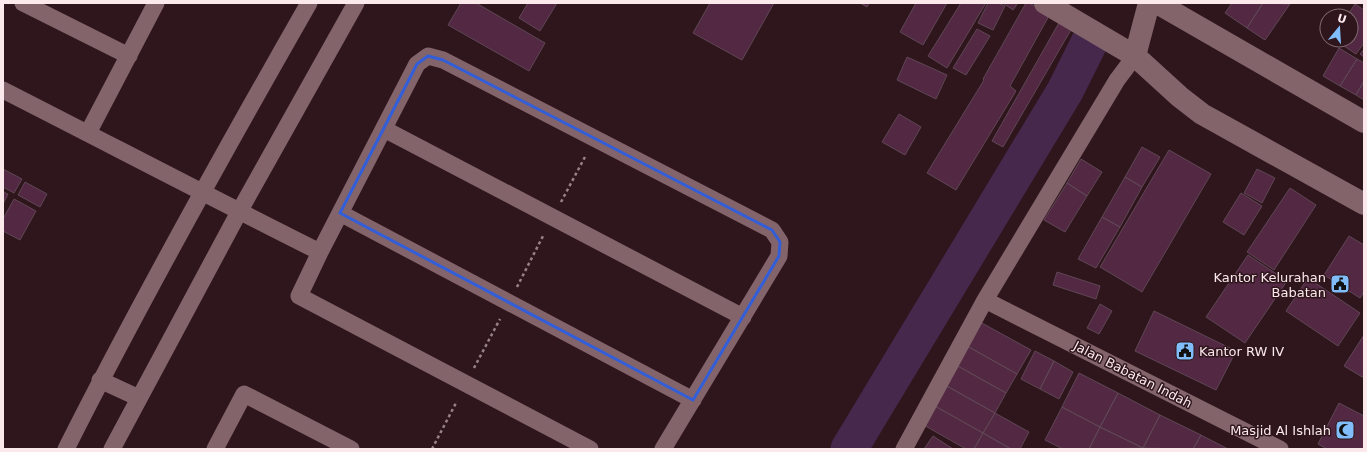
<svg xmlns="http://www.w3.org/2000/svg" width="1367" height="452" font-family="'DejaVu Sans',sans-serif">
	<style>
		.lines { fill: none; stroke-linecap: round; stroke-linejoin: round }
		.river { stroke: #46284d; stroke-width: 37 }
		.building { fill: #532843; stroke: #5f4755 }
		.path { stroke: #978287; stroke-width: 2.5; stroke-dasharray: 3 3; stroke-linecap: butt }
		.minor { stroke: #82646a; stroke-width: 17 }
		.secondary { stroke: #82646a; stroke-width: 22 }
		.marked { fill: none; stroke: #335eda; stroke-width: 3; stroke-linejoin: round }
		.labels { text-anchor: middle; stroke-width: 3; stroke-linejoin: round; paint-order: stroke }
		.poi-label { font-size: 13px; fill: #fbe9ec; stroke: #2e161c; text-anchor: end }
		.street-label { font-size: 13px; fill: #fbe9ec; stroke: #2e161c }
	</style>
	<rect width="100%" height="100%" fill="#2e161c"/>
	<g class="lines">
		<path class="river" d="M849,449L1065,91L1089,43"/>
	</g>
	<path class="building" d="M461,3H476L545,43L529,71L448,25Z
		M528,3H557L540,31L519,18Z
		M710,3H774L742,60L693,33Z
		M860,3H869L867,7Z
		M916,3H947L923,45L900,32Z
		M961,3H986L947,68L928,56Z
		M988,3H998L1005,6L993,30L978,23Z
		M1003,3H1018L1013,10Z
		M1026,3H1029L1050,14L1010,86L1016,91L956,190L927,173L984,80L983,79Z
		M1232,3H1263L1247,28L1225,13Z
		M1263,3L1290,4L1265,40L1247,28Z
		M1355,4L1364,10V43L1356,54L1335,40H1351V16H1347Z
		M1060,21L1072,28L1003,147L992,141Z
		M977,29L990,36L966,75L953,68Z
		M1339,48L1357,59L1340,86L1323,76Z
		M1364,49V57L1360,54Z
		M907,57L947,75L936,99L897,80Z
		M1357,59L1364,63V81L1356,95L1340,86Z
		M1364,81V100L1356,95Z
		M899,114L921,127L905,155L882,142Z
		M1142,147L1160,157L1142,187L1125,177Z
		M1169,150L1211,174L1142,292L1100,267Z
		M1081,159L1102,172L1087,196L1067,183Z
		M3,169L22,179L14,193L3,187Z
		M1257,169L1275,178L1262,203L1244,193Z
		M1125,177L1142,187L1120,227L1102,217Z
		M25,182L47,194L40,207L18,195Z
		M1067,183L1087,196L1065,232L1044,220Z
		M1290,188L1316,205L1274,270L1247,252Z
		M3,192L8,194L3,204Z
		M1241,193L1262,206L1244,235L1223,222Z
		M14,199L36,211L20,240L3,231V219Z
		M1102,217L1120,227L1096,268L1078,259Z
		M1349,236L1364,245V292L1360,298L1324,275Z
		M1248,255L1287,281L1245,343L1206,317Z
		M1057,272L1100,286L1096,299L1053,285Z
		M1308,278L1360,313L1338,346L1286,311Z
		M1100,304L1112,311L1099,334L1087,328Z
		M1154,311L1236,351L1216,390L1135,351Z
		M980,322L1031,350L1017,374L967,346Z
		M1364,335V378L1344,366Z
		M967,346L1017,374L1006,393L956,365Z
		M1035,351L1054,361L1040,389L1021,379Z
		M1054,361L1073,372L1059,399L1040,389Z
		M956,365L1006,393L995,413L945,385Z
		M1079,373L1118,393L1100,427L1062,407Z
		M945,385L995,413L983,433L933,405Z
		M1118,393L1160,415L1143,448L1100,427Z
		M1339,403L1364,416V449H1327L1318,444Z
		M933,405L983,433L974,449H966L922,424Z
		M1062,407L1100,427L1089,449H1063L1045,440Z
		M995,413L1029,432L1020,449H1011L983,433Z
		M1160,415L1201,435L1193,449L1143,448Z
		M1100,427L1143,448L1089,449Z
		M983,433L1011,449H974Z
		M1201,435L1228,449H1193Z
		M933,436L953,449H924Z"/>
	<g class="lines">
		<path class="path" d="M561,202L586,155
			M517,287L544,234
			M474,368L500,319
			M432,449L457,401"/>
		<path class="minor" d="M23,3L129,56
			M3,90C109,144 214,199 320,252
			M384,129L743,317
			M88,133L156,3
			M340,213L693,400
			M985,300L1280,449
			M100,380L139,398
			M66,449C142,298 225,150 309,3
			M112,449L239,212L356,3
			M215,449L244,394L351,449
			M590,449L299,296L320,252L417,64L428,56L443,60L772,230L780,242L779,256L663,449
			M904,449L985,300L1117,80L1135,56"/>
		<path class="secondary" d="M1045,3L1135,56L1180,97L1202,114L1364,204
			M1157,3L1364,122
			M1135,56L1149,3"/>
	</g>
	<path class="marked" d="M428,56L443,60L772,230L780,242L779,256L693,400L340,213L417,64Z"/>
	<defs>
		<g id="civic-square" transform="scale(1)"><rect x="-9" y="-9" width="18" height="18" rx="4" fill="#81bdfa" stroke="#2e161c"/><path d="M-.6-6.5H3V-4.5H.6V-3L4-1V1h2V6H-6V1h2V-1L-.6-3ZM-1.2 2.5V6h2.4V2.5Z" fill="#111"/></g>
		<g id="mosque-square" transform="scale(1)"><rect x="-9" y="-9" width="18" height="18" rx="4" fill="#81bdfa" stroke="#2e161c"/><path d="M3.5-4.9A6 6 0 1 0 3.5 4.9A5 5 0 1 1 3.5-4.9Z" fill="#111"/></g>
	</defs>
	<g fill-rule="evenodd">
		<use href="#civic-square" x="1340" y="284"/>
		<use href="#civic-square" x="1185" y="351"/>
		<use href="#mosque-square" x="1345" y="430"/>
	</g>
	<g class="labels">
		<g class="poi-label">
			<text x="1326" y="282">Kantor Kelurahan<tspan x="1326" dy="15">Babatan</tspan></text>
			<text x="1199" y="356" text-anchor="start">Kantor RW IV</text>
			<text x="1331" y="435">Masjid Al Ishlah</text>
		</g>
		<g class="street-label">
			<text transform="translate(1133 374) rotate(27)" y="5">Jalan Babatan Indah</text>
		</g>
	</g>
	<rect width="1367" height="452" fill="none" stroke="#fbe9ec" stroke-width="8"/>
	<g transform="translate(1339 28) rotate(18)"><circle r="19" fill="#2e161c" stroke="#806a6f"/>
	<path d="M0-3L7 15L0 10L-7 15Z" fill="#81bdfa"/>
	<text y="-6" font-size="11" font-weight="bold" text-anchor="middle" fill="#fbe9ec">U</text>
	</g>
</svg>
